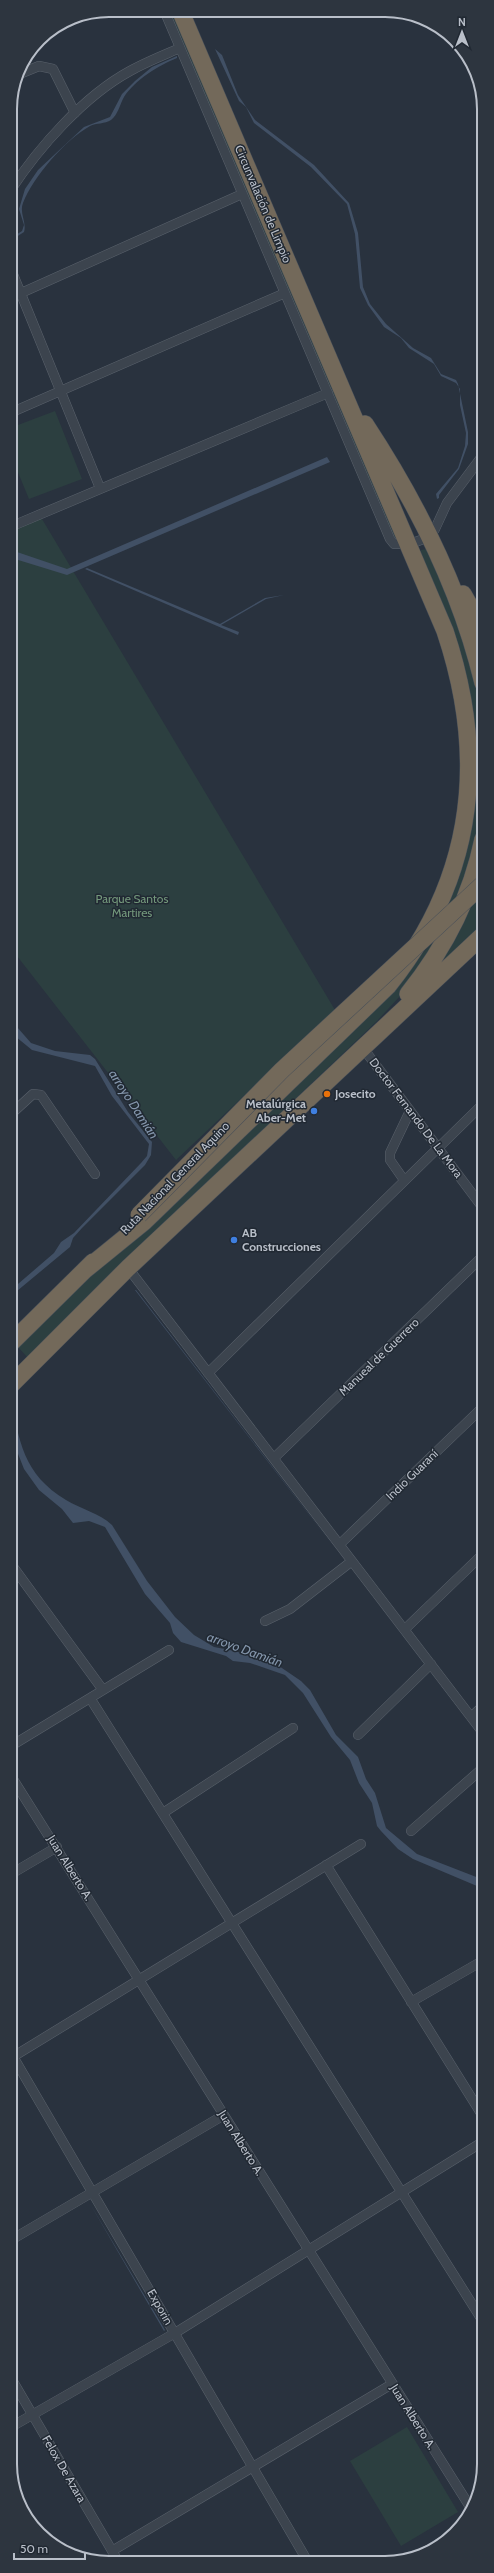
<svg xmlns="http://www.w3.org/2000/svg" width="494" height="2573" font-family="Cabin,sans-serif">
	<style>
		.green { fill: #2c3f40 }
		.water { fill: #415065 }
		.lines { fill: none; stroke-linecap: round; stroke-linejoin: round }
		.street-casing { stroke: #5a626c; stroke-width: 10 }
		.highway-casing { stroke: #474f59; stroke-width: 18 }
		.street { stroke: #3c444e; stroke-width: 9 }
		.highway { stroke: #73695a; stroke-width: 17 }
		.highway-bridge-casing { stroke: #474f59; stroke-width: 18; stroke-linecap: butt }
		.highway-bridge { stroke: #73695a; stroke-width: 17 }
		.food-dot { fill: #e8710a; stroke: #212933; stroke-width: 1.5 }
		.shop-dot { fill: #3f7fe0; stroke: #212933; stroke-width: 1.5 }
		.labels { text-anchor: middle; stroke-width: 3; stroke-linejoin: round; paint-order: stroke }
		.street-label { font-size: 12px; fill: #b9bfc9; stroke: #212933 }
		.park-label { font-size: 12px; fill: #73977b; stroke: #212933 }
		.poi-label { font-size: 12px; font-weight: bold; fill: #b9bfc9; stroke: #212933; text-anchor: start }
		.water-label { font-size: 13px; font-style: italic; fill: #8496ac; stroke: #212933 }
		.rim { fill: none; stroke: #b9bfc9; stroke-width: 2 }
	</style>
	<rect width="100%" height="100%" fill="#29323e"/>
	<path class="green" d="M169,10H172L397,537H394Z
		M55,411L82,479L29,499L10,453V428Z
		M39,514L335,1010L176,1160L10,947V526Z
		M427,549L441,576L479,689L483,718V807L477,845L461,894L440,915L474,759L419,554L421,550Z
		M483,893V929L435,975L471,905Z
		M448,928L400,996L377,1021L159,1229L28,1358L17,1346Z
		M407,2427L458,2512L401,2546L350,2461Z"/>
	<path class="water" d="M215,49L222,55L238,95L255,120L314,165L349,203L358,233L363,287L370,304L386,324L413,348L431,358L441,374L456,380L458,384L468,432V444L459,469L439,495V498L437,499L436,494L458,468L465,446L466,433L460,405V389L456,383L441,376L434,364L409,348L401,338L384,327L368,305L360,288L355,234L347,204L311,167L254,123L246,107L239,101Z
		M177,56V58C159,65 135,80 124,97C120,104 118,115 111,120C105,124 96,123 90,126C65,140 33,177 23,203C19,213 27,222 24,232L10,241L11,238L22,231L24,225L19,209L25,189L38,170L84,127L110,117L122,94L135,81L152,67Z
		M327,457L330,462L67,575L15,559L10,560V554L17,552L67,569Z
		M87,568L220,624L265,598L284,595L266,599L221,625L239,632L238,635L85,569Z
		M10,1019L31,1043L55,1051L90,1055L95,1059L128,1112L152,1142L151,1155L145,1165L82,1228L73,1238L70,1247L11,1296V1290L54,1253L61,1242L74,1233L141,1163L147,1156L149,1144L112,1096L95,1066L32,1050L10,1032Z
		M135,1290H136L341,1556Z
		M11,1397C19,1441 23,1474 66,1500C81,1509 99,1513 112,1525L147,1581L175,1617L194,1635L214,1647L235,1651L279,1666L301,1681L310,1690L336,1735L358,1757L366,1779L375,1793L386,1828L417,1854L484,1880V1889L413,1859L398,1849L381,1831L377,1826L372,1803L359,1783L350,1760L331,1737L303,1693L285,1675L250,1663L233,1661L226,1656L181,1642L173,1633L170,1623L145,1594L105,1527L89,1521L73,1523L62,1509L39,1490L24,1469L11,1436Z
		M89,2202L165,2330L164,2331Z"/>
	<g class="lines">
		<g class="street-casing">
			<path id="street" d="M164,10L390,539L394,544H410L429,537L435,529L447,503L483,455
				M17,75L39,66L53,69L75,113
				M10,191C39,147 84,96 130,71C146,62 164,55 180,48
				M10,267L100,488
				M10,298L242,194
				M10,413L285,293
				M10,527L328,393
				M363,1048L483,1208
				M10,1115L33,1094L41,1095L95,1174
				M404,1180L390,1160V1153L410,1111
				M128,1268L484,1734
				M208,1373L483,1104
				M274,1458L483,1256
				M340,1544L484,1406
				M11,1564L103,1690
				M265,1621L290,1609L352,1561
				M405,1629L484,1553
				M90,1698L484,2323
				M471,1717L484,1705
				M358,1735L431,1664
				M11,1746L169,1650
				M11,1776L472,2510
				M163,1813L293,1728
				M411,1831L484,1767
				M326,1865L484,2118
				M11,1874L57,1847
				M411,2002L484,1960
				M11,2053L308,2562
				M11,2058L361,1844
				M11,2240L224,2115
				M11,2378L118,2561
				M11,2427L175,2333L484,2141
				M112,2551L392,2384
				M417,2556L450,2537"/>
		</g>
		<g class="highway-casing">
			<path id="highway" d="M365,424C417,503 461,591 483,683
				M463,594L483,629
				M408,994C445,948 471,898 483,839
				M85,1270L144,1222L388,986C474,879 488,759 445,631L180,10
				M11,1343L93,1262
				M11,1385L128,1268L483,935"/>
		</g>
		<use href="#street" class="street"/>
		<use href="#highway" class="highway"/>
		<g class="highway-bridge-casing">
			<path id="highway-bridge" d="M139,1215L282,1070L483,884"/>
		</g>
		<use href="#highway-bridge" class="highway-bridge"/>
	</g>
	<circle class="food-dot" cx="327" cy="1094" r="4"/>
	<g class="shop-dot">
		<circle cx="314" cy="1111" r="4"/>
		<circle cx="234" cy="1240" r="4"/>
	</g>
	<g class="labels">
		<g class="street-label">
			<text transform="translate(263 204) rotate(67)" y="4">Circunvalación de Limpio</text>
			<text transform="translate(416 1118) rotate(53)" y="4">Doctor Fernando De La Mora</text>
			<text transform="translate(175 1178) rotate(-46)" y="4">Ruta Nacional General Aquino</text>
			<text transform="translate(379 1357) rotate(-44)" y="4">Manueal de Guerrero</text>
			<text transform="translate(412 1475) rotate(-44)" y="4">Indio Guaraní</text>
			<text transform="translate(70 1868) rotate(58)" y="4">Juan Alberto A.</text>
			<text transform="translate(241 2143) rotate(58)" y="4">Juan Alberto A.</text>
			<text transform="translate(160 2307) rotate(60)" y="4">Exporin</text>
			<text transform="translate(413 2417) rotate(58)" y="4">Juan Alberto A.</text>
			<text transform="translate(64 2469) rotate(60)" y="4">Felox De Azara</text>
		</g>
		<g class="park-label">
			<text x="132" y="903">Parque Santos<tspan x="132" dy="14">Martires</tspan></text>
		</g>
		<g class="poi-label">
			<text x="335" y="1098">Josecito</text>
			<text x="306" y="1108" text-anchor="end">Metalúrgica<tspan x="306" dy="14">Aber-Met</tspan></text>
			<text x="242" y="1237">AB<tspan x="242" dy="14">Construcciones</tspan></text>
		</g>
		<g class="water-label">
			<text transform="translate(134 1104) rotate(57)" y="5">arroyo Damián</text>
			<text transform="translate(245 1649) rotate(20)" y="5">arroyo Damián</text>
		</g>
	</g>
	<path d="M0 0H494V2573H0ZM109 17H385A92 92 0 0 1 477 109V2464A92 92 0 0 1 385 2556H109A92 92 0 0 1 17 2464V109A92 92 0 0 1 109 17Z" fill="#2d353f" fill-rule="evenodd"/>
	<path class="rim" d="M109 17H385A92 92 0 0 1 477 109V2464A92 92 0 0 1 385 2556H109A92 92 0 0 1 17 2464V109A92 92 0 0 1 109 17Z"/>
	<g transform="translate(462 32)" stroke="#212933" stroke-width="3" paint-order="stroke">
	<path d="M0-3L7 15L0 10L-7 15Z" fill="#b9bfc9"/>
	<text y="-6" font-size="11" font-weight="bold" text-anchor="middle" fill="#b9bfc9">N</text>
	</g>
	<path d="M14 2553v6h71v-6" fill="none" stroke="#b9bfc9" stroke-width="2"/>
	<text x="20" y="2553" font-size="12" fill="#b9bfc9" stroke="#212933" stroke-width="3" paint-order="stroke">50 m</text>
</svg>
